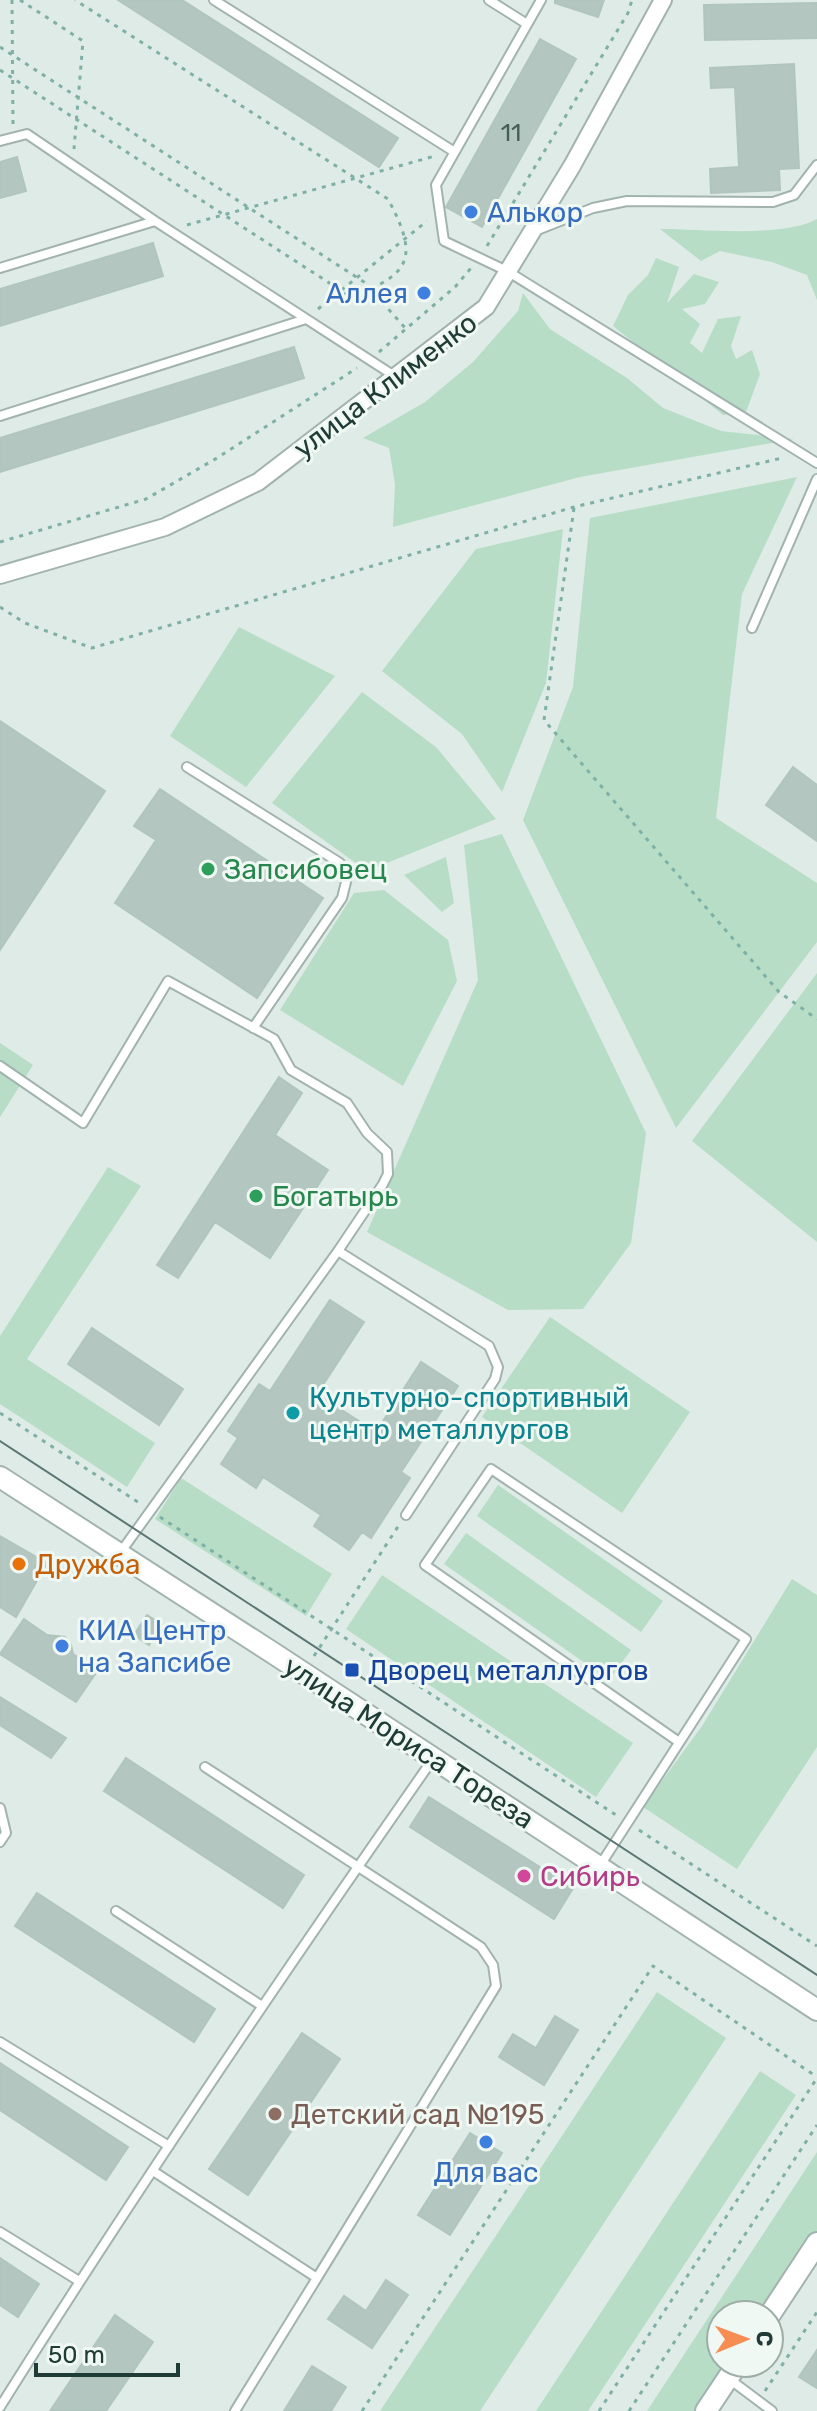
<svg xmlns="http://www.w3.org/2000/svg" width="817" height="2411" font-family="Rubik,sans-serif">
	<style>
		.green { fill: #b7ddc6 }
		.building { fill: #b4c6c0; stroke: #b1c5bf; stroke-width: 2 }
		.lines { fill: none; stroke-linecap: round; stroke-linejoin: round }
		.service-casing { stroke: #a2b3af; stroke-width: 12 }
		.minor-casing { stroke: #a2b3af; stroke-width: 20 }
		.tertiary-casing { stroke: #a2b3af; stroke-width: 24 }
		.path { stroke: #7eb0a6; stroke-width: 3; stroke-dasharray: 4 6; stroke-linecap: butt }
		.service { stroke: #fff; stroke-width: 8 }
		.minor { stroke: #fff; stroke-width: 16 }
		.tertiary { stroke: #fff; stroke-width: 20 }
		.tram { stroke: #5a7773; stroke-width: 2 }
		.shop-dot { fill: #3f7fe0; stroke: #f0f8f4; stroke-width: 3 }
		.leisure-dot { fill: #2e9e5b; stroke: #f0f8f4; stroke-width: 3 }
		.culture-dot { fill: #0f9aa8; stroke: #f0f8f4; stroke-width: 3 }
		.food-dot { fill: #e8710a; stroke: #f0f8f4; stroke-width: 3 }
		.transit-dot { fill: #1a4fb4; stroke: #f0f8f4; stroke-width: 3 }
		.hotel-dot { fill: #d1479c; stroke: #f0f8f4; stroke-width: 3 }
		.education-dot { fill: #8d6e63; stroke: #f0f8f4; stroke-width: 3 }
		.labels { text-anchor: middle; stroke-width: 6; stroke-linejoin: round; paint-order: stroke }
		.number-label { font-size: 24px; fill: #455e59 }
		.shop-label { font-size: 28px; fill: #366cbe; stroke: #f0f8f4; text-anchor: start }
		.street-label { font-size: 28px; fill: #203c37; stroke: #f0f8f4 }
		.leisure-label { font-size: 28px; fill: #27864d; stroke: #f0f8f4; text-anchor: start }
		.culture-label { font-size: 28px; fill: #0d838f; stroke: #f0f8f4; text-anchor: start }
		.food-label { font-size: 28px; fill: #c56008; stroke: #f0f8f4; text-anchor: start }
		.transit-label { font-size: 28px; fill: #164399; stroke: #f0f8f4; text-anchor: start }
		.hotel-label { font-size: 28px; fill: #b23c85; stroke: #f0f8f4; text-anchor: start }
		.education-label { font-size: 28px; fill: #785e54; stroke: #f0f8f4; text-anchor: start }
	</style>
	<rect width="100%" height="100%" fill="#dfebe7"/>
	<path class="green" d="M817,219V300L807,275L772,262L720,251L701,261L660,229C700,229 783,238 817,219Z
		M656,258L679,267L667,303L694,274L719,282L705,304L682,309L700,324L690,343L702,353L718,319L741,316L731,346L736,359L752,350L760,374L746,412L723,415L613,326L628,295L648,275Z
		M523,293L550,329L627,378L663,408L721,431L794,439L580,477L393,527L395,484L389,448L363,438L425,402L473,362L518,311Z
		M797,477L742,594L716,818L817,883V942L676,1128L523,820L573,687L590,518Z
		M563,529L546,683L502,792L462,734L382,671L476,549Z
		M239,627L335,676L246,787L170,736Z
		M362,692L436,747L496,819L367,871L272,803Z
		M502,834L646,1133L631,1243L583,1309L508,1310L367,1232L478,980L464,845Z
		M446,857L454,903L442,912L404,875Z
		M384,890L448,940L457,981L403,1086L280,1010L354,893Z
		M817,973V1242L692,1141Z
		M0,1043L33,1065L0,1117Z
		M108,1167L141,1186L27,1359L155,1443L127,1487L0,1404V1336Z
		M550,1317L690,1412L622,1513L482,1417Z
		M181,1478L332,1574L306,1616L155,1519Z
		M498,1485L663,1601L641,1632L477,1516Z
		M466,1533L631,1650L609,1680L444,1564Z
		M382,1575L633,1743L596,1797L346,1629Z
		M792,1579L817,1595V1747L737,1869L643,1807L702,1726Z
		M657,1992L726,2038L480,2411H380Z
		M760,2071L796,2095L588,2411H536Z
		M817,2152V2232L762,2315H721V2363H731L699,2411H647Z"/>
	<path class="building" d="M118,0H182L398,138L379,167Z
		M555,0H604L598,17L555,3Z
		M817,3V38L705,40L704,5Z
		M540,39L576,59L482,227L446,207Z
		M794,64L799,168L779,169L780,190L711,193L710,169L739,167L735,87L711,88L710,68Z
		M17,157L26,191L0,198V162Z
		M153,243L163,276L0,326V289Z
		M294,347L304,378L0,472V438Z
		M0,721L105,791L0,950Z
		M793,767L817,785V841L766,805Z
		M160,789L323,898L257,998L115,903L156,840L134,826Z
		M279,1077L302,1093L275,1135L328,1170L270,1258L215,1222L178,1278L157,1265Z
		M330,1300L364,1322L317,1394L376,1432L421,1362L458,1386L401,1472L410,1478L371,1538L362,1532L349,1550L314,1526L321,1515L263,1477L256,1488L221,1464L238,1438L228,1431L259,1384L270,1391Z
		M92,1328L183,1389L159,1425L68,1364Z
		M0,1536L47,1563L16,1617L0,1607Z
		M147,1615L162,1624L149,1645L134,1635Z
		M24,1619L47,1635L65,1637L71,1645L73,1654L98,1670L76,1702L0,1654Z
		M0,1697L66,1738L51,1758L0,1725Z
		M126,1758L304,1875L283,1908L104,1791Z
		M429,1797L573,1888L554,1919L410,1827Z
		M37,1893L215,2009L194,2042L15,1926Z
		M555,2016L578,2030L544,2085L499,2057L513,2034L536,2048Z
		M302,2033L340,2059L248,2195L209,2169Z
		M0,2063L128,2147L106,2180L0,2110Z
		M470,2133L502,2153L450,2235L418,2215Z
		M0,2258L39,2284L18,2317L0,2305Z
		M386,2280L408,2295L372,2348L328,2319L344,2296L366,2311Z
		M115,2315L153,2342L106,2411H50Z
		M817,2350V2388L799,2377Z
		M312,2366L346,2387L331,2411H284Z"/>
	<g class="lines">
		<g class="service-casing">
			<path id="service" d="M214,0L453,151
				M489,0L527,24
				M541,0L436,185L444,241L507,271L817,463
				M0,141L27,134L155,221L396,377
				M535,231L593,208L627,201L773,202L794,195L817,165
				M0,268L155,221
				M0,416L306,319
				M752,628L817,479
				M187,767L340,863L346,882L342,898L253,1028
				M0,1066L83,1123L168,981L274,1039L291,1070L347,1103L367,1133L387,1152L388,1174L383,1184L338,1251L120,1553
				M338,1251L489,1346L498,1367L495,1379L406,1515
				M0,1808L6,1833L0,1842
				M599,1867L746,1639L491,1469L425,1565L679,1742
				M116,1911L262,2006
				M0,2042L169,2146
				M153,2171L317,2278L496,1986L493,1965L481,1947L205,1767
				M0,2232L79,2281
				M728,2378L772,2411
				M0,2407C138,2187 284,1972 433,1759
				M235,2411L317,2278"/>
		</g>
		<g class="minor-casing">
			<path id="minor" d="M0,575L165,527L258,482L486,307L572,166L663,0"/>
		</g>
		<g class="tertiary-casing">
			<path id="tertiary" d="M0,1477L273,1653L817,2010
				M769,2316L817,2243
				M706,2411L738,2363"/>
		</g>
		<path class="path" d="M12,0L13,124
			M20,0L83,41L74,149
			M0,47L364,282L407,330
			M0,70L351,297C412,274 419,257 388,199L75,0
			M187,225L435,156
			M487,246L628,13L632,0
			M318,309L427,221
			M379,352L455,287L471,268
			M574,508L544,720L779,992L817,1019
			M0,542L146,499L217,458L357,368
			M0,607L25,623L92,648L574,507L782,458
			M0,1413L141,1504
			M160,1517L616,1815
			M314,1656L399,1525
			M639,1830L817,1946
			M765,2391L817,2312
			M362,2411L653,1966L817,2077
			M599,2411L817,2078
			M629,2411L817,2125"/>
		<use href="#service" class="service"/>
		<use href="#minor" class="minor"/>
		<use href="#tertiary" class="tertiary"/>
		<path class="tram" d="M0,1441L817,1975"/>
	</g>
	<g class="shop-dot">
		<circle cx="471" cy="212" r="8"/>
		<circle cx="424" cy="293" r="8"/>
		<circle cx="62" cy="1646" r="8"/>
		<circle cx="486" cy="2142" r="8"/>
	</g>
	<g class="leisure-dot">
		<circle cx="208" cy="869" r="8"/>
		<circle cx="256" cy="1196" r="8"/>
	</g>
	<circle class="culture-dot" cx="293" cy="1413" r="8"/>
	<circle class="food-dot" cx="19" cy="1564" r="8"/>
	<rect class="transit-dot" x="344" y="1662" width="16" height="16" rx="4"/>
	<circle class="hotel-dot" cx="524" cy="1876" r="8"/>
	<circle class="education-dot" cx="275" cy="2114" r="8"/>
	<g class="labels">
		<g class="number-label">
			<text x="511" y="141">11</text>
		</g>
		<g class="shop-label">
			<text x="487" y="222">Алькор</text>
			<text x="408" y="303" text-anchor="end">Аллея</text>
			<text x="78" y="1640">КИА Центр<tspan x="78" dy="32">на Запсибе</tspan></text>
			<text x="486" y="2182" text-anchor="middle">Для вас</text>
		</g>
		<g class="street-label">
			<text transform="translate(385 385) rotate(-37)" y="10">улица Клименко</text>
			<text transform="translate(409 1742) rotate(33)" y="10">улица Мориса Тореза</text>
		</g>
		<g class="leisure-label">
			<text x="224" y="879">Запсибовец</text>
			<text x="272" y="1206">Богатырь</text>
		</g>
		<g class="culture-label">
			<text x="309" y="1407">Культурно-спортивный<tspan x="309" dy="32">центр металлургов</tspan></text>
		</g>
		<g class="food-label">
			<text x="35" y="1574">Дружба</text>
		</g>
		<g class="transit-label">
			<text x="368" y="1680">Дворец металлургов</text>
		</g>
		<g class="hotel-label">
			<text x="540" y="1886">Сибирь</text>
		</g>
		<g class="education-label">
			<text x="291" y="2124">Детский сад №195</text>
		</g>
	</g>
	<g transform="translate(745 2339) rotate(89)"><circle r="38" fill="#f0f8f4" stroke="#9dada8" stroke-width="2"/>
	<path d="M0-6L14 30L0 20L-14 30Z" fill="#f78d52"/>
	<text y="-12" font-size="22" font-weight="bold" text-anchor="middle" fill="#203c37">С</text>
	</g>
	<path d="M36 2363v12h142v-12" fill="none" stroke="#203c37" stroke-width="4"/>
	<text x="48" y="2363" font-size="24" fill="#203c37" stroke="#f0f8f4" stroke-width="6" paint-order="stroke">50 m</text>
</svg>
